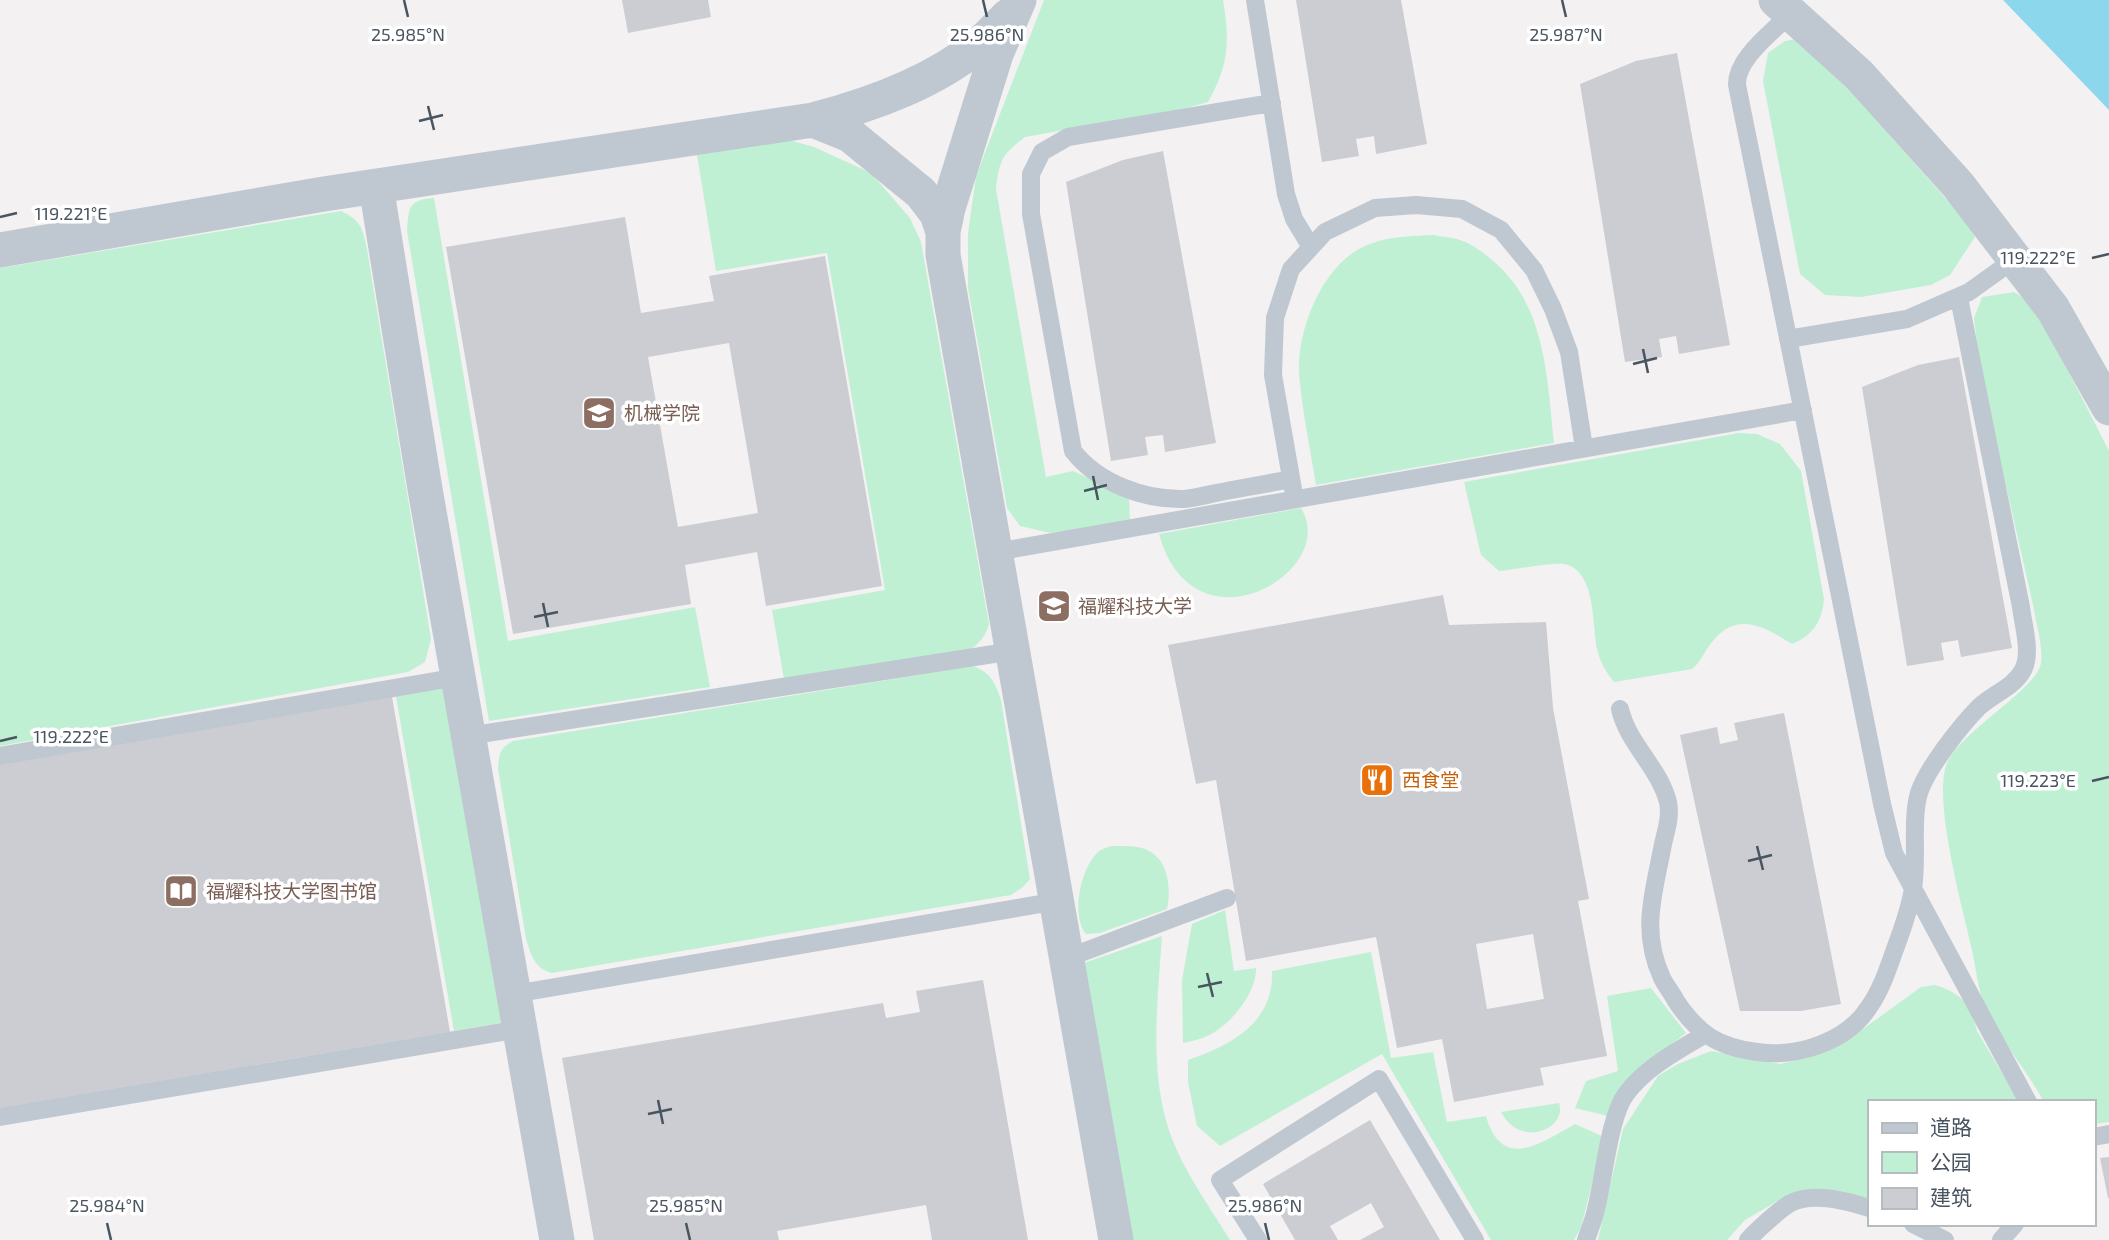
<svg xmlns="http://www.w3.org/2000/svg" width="2109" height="1240" font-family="'Exo 2','Noto Sans SC',sans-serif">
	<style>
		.green { fill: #c0f0d4 }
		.water { fill: #8dd7ed }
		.building { fill: #cbcdd3; fill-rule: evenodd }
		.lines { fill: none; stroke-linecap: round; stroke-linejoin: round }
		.lane { stroke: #bfc8d0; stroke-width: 18 }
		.street { stroke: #bfc8d0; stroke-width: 35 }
		.ticks { fill: none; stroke: #48545f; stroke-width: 2.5 }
		.labels { text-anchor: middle; stroke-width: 7; stroke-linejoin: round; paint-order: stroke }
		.education-label { font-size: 19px; fill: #785e54; stroke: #fff; text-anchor: start }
		.food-label { font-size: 19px; fill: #c56008; stroke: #fff; text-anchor: start }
		.ticks-label { font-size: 18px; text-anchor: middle; fill: #48545f; stroke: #fff; stroke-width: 7; stroke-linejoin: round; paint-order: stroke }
	</style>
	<rect width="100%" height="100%" fill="#f3f1f1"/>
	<path class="green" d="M1044,0H1223C1230,41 1229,65 1208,102L1182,109L1025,137C1002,154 999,161 996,189L1046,477L1073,471L1129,496L1130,523L1051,533L1020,526L1007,508L968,288V233L976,176Z
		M1796,39L1811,46L1969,225L1975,237L1950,275L1931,285L1861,297L1825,295L1800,274L1763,81L1768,53L1785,41Z
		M789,140L814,147L871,173L910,218L921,242L989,624C986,636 980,642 971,649L784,679L772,610L885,590L827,253L716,271L697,155Z
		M434,198L508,641L695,607L710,687L489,721L407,231C409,207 408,200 434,198Z
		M341,211C361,220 363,229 367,249L431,639L425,662L408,672L0,746V268Z
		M1434,235C1442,237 1452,237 1460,240C1472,244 1483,252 1492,260C1546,304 1547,378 1554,443L1316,485C1310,448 1302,410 1299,373C1297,328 1324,260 1370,244C1391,236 1412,236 1434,235Z
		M2014,292L2027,300L2040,316L2109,451V1122L2093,1124V1102H2044C2026,1069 2001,1041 1985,1007C1978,990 1976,968 1972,950C1963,910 1932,799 1947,763C1961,731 2037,689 2041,663C2043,645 2036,623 2033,605L1980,371L1974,318L1982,297Z
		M1739,433L1757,434L1780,444L1801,471L1824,599C1822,622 1813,635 1792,644C1765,627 1737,610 1712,642C1704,651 1702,661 1692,669L1614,682C1606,672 1600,662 1597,649C1592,623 1596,570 1564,564C1553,562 1513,570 1499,571L1481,555L1464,482Z
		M1301,508C1341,572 1193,658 1159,534Z
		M973,666C991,673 995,682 1001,700L1030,879L1023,887L1011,895L552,973C535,969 531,955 526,939L498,769C499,753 500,748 513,741Z
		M446,682L505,1022L454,1031L395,691Z
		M1112,846C1124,846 1141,845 1151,852C1169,863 1171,890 1167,909L1100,933L1086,934C1070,916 1081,863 1101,850C1104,848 1109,847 1112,846Z
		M1225,910L1234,971L1256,968C1257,994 1228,1028 1205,1037C1198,1040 1190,1041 1183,1043L1182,980L1192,924Z
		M1162,936C1158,998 1149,1066 1168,1127C1181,1168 1208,1204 1230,1240H1133L1084,963Z
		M1371,952L1391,1058L1433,1052L1447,1122L1486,1116C1502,1172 1541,1143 1575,1124L1604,1137L1581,1227L1574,1240H1491L1382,1054L1220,1146L1197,1126L1188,1082V1060C1221,1049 1261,1030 1270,993C1272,986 1272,978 1272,971Z
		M1935,985C1961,993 1971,1004 1977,1031L2019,1102H1869V1200L1786,1196L1745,1220L1727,1240H1598L1623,1129L1658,1076L1678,1064L1711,1051L1780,1064L1808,1058L1852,1037L1921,987Z
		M1651,988L1686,1033L1648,1062L1608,1116L1575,1108L1586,1081L1618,1071L1607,996Z
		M1559,1103C1568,1128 1521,1150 1501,1112Z"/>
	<path class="water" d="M2003,0H2109V110Z"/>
	<path class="building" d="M622,0H708L711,17L628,33Z
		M1296,0H1401L1427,144L1376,154L1374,136L1356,139L1359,156L1322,162Z
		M1677,53L1730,345L1679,354L1676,336L1659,339L1662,357L1625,362L1580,84L1636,61Z
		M1163,151L1216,443L1165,452L1163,435L1145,437L1148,455L1111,461L1066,182L1123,160Z
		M625,217L641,313L714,301L709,276L825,256L882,586L766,606L757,552L685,565L691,604L513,634L446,247ZM729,343L758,513L678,527L648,357Z
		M1959,357L2012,648L1961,657L1958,640L1941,643L1944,660L1907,666L1862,387L1918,365Z
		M1443,595L1449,625L1546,622L1553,708L1589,899L1578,901L1607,1056L1540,1068L1544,1085L1454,1102L1442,1039L1397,1048L1376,937L1246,961L1216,780L1196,784L1168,645ZM1533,934L1544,999L1487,1009L1476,944Z
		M391,691L450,1032L0,1108V758Z
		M1784,713L1841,1004L1801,1011H1740L1680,735L1717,727L1720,744L1738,740L1734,723Z
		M983,980L1028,1240H932L926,1205L777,1231L779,1240H594L562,1058L883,1003L886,1018L920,1012L916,991Z
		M1370,1120L1440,1240H1360L1384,1227L1371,1203L1330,1226L1338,1240H1295L1263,1184Z
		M2109,1157V1198H2108L2100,1158Z"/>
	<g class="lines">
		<path class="lane" d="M1255,0L1286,194L1294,219L1311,247
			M1791,13C1773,32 1736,58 1737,85L1882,804L1894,853L2028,1102
			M1272,103L1068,137L1042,152L1031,174V214L1073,451C1098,483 1144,500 1184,499C1195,498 1206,495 1216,493C1241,488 1266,484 1291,479
			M1788,339L1907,319L1969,292L2015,259
			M1293,489L1273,375L1275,318L1291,269L1325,232L1375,208L1416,205L1462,209L1501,230L1534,270L1553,309L1569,352L1584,448
			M996,552L1803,410
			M1620,709C1628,744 1659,767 1668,802C1671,816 1666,831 1663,844C1654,893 1640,930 1662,978C1666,986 1672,993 1676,1001C1698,1034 1718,1047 1757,1052C1796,1058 1847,1042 1869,1007C1881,990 1888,969 1895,949C1902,930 1910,909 1913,888C1918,861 1911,819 1919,793C1926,770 1961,725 1979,707C1993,694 2014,687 2023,670C2032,653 2023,625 2021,607L1959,298
			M468,736L1013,651
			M0,756L458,677
			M1067,958L1227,898
			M514,994L1058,901
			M0,1117L520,1029
			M2093,1137L2109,1134
			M1913,1224L1945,1240
			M1258,1240L1220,1180L1379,1079L1475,1240
			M1586,1240C1589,1230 1594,1220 1596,1209C1604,1179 1609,1117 1626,1094C1645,1068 1677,1051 1704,1035
			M1748,1240C1756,1231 1778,1211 1789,1204C1811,1191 1847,1201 1869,1208
			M2001,1240L2015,1224"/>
		<path class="street" d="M1019,0L996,54L948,208L943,232V255L1116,1240
			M1776,0L1859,75L1958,185L2053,309L2109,408
			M813,120L850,135L921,193L937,214L943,232
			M376,186L425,489L557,1240
			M0,250L324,194L813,120C871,105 933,83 980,44C989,36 998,26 1007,17"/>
	</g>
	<path class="ticks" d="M404,0L408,17M983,0L987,17M1562,0L1566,17M428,106L434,130M419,121L443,115M0,217L17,213M2092,258L2109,254M1643,349L1648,373M1633,364L1657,358M1093,476L1098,500M1084,491L1107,485M543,603L548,627M534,617L558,612M0,741L17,737M2092,781L2109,777M1757,846L1763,870M1748,861L1772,855M1207,973L1213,997M1198,987L1222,982M658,1100L663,1124M648,1114L672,1109M107,1223L111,1240M686,1223L690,1240M1265,1223L1269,1240"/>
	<defs>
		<g id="university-square" transform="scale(1.75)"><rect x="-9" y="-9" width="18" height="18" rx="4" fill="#8d6e63" stroke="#fff"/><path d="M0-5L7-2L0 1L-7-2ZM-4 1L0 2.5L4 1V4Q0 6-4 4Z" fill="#fff"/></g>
		<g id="restaurant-square" transform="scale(1.75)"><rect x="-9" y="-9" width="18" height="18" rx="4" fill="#e8710a" stroke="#fff"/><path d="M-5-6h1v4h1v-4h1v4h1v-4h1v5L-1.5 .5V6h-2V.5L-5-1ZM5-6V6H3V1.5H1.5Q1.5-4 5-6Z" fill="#fff"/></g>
		<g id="library-square" transform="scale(1.75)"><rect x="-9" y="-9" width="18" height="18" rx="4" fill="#8d6e63" stroke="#fff"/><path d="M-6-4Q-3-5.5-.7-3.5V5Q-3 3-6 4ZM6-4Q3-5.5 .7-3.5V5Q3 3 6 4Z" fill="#fff"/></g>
	</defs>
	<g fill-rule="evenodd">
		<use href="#university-square" x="599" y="413"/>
		<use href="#university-square" x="1054" y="606"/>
		<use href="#restaurant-square" x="1377" y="780"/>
		<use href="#library-square" x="181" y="891"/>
	</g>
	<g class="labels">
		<g class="education-label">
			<text x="624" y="420">机械学院</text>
			<text x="1078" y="613">福耀科技大学</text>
			<text x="206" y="898">福耀科技大学图书馆</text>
		</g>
		<g class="food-label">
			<text x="1402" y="787">西食堂</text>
		</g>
	</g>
	<g class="ticks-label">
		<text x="408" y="41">25.985°N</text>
		<text x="987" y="41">25.986°N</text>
		<text x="1566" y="41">25.987°N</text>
		<text x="71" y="220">119.221°E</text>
		<text x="2038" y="264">119.222°E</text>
		<text x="71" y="743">119.222°E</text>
		<text x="2038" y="787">119.223°E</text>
		<text x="107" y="1212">25.984°N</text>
		<text x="686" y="1212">25.985°N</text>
		<text x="1265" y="1212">25.986°N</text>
	</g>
	<rect x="1868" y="1100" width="228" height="126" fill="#ffffff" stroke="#b6bbbf" stroke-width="2"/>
	<rect x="1882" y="1123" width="35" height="10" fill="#bfc8d0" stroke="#b6bbbf" stroke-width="2"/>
	<text x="1930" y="1135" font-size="21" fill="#48545f">道路</text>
	<rect x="1882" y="1152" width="35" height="21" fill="#c0f0d4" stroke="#b6bbbf" stroke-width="2"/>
	<text x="1930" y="1170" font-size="21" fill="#48545f">公园</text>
	<rect x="1882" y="1188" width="35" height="21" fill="#cbcdd3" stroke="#b6bbbf" stroke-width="2"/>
	<text x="1930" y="1205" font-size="21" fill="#48545f">建筑</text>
</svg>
